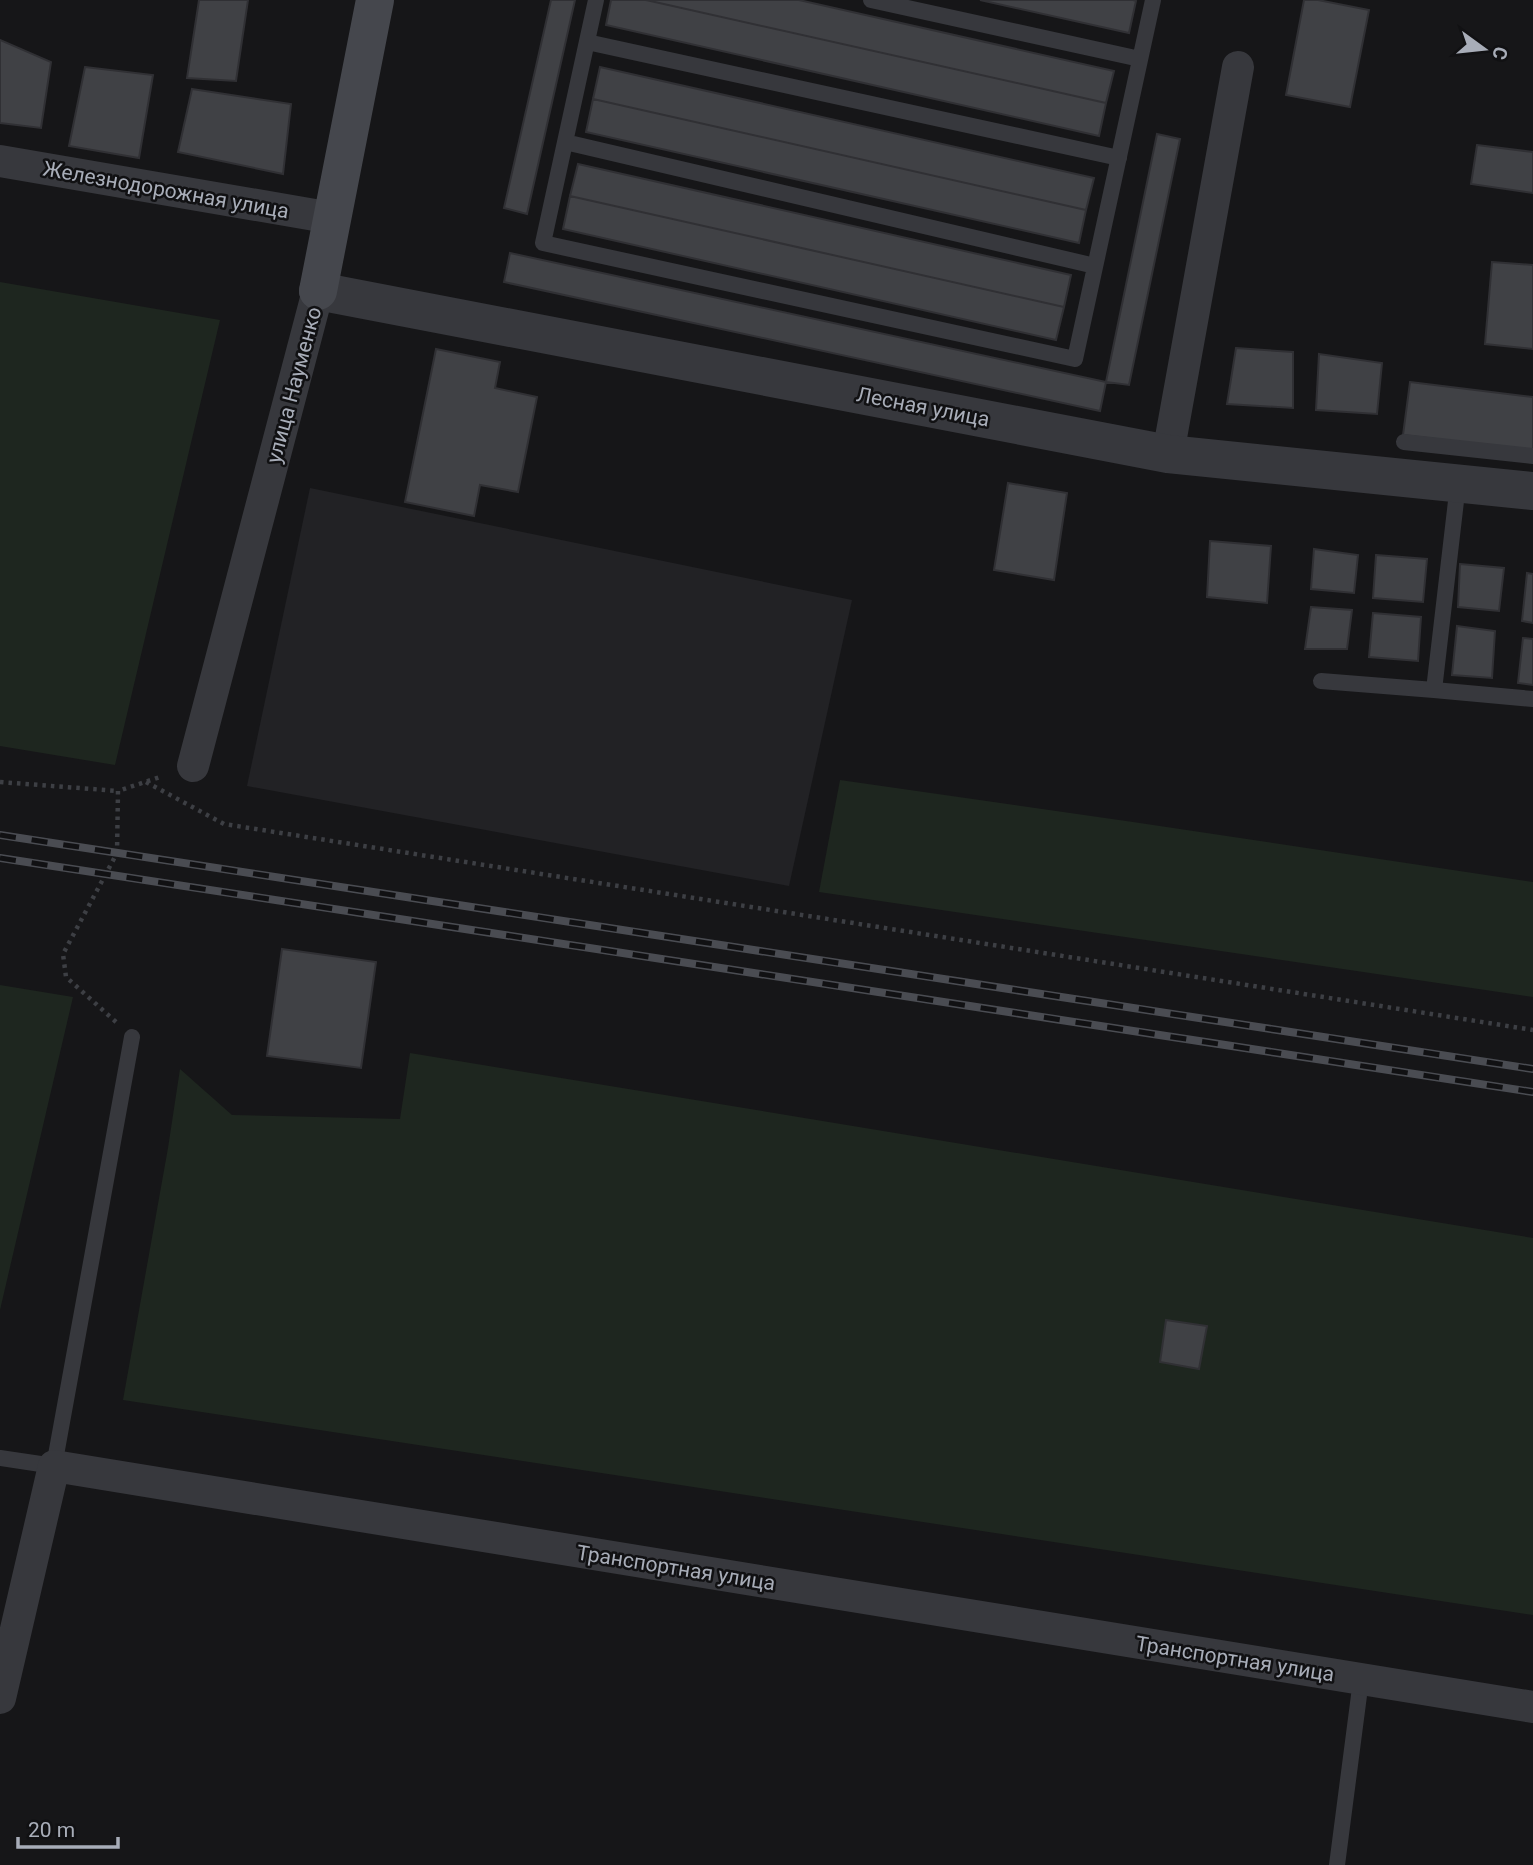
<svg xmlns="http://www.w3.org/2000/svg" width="1533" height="1865" font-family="Roboto,sans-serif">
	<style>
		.built { fill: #222225 }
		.green { fill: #1e261f }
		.building { fill: #404145; stroke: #303034; stroke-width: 2 }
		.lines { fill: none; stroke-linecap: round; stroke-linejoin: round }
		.path { stroke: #3d3f44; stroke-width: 4.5; stroke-dasharray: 3.5 5; stroke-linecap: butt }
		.service { stroke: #37383d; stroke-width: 16 }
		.minor { stroke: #37383d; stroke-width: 32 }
		.tertiary { stroke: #37383d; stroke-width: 38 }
		.secondary { stroke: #45474d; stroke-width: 38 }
		.rail-casing { stroke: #4a4c52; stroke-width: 8 }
		.rail { stroke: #111113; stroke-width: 5; stroke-dasharray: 16; stroke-linecap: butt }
		.labels { text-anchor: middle; stroke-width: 5; stroke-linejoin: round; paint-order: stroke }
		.street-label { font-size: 21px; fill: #a8adb8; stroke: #111113 }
	</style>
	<rect width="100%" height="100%" fill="#161618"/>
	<path class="built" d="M310,488L852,600L789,886L247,786Z"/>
	<path class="green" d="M0,282L220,320L115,765L0,746Z
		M840,780L1133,822L1533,882V997L819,892Z
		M0,985L73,997L0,1310Z
		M410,1053L1533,1238V1615L123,1400L168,1148L180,1069L232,1115L400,1119Z"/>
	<path class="building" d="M199,0H248L236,81L187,78Z
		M551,0H575L527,214L504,208Z
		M611,0H646L1106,103L1099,136L606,25Z
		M646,0H799L1114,71L1106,103Z
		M980,0H1133L1136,1L1129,33Z
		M1304,0H1318L1369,10L1350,107L1286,95Z
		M0,40L51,62L41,128L0,123Z
		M85,67L153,75L139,158L69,146Z
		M600,67L1094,178L1086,210L593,99Z
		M192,89L291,104L283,174L178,152Z
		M593,99L1086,210L1079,243L586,132Z
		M1157,134L1180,139L1129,385L1106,382Z
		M1477,145L1533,152V193L1471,184Z
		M578,164L1071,275L1064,307L570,196Z
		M570,196L1064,307L1056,340L563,229Z
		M510,253L1106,382L1100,411L504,282Z
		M1492,262L1533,265V349L1485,344Z
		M1236,348L1293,352V408L1227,404Z
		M436,349L500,362L495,388L537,397L518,492L480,485L474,516L405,502Z
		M1319,354L1382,363L1377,414L1316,410Z
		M1410,382L1533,397V451L1403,435Z
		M1008,483L1067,493L1054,580L994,570Z
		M1210,541L1271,546L1267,603L1207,597Z
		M1314,549L1358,555L1354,593L1311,589Z
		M1376,555L1427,559L1423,602L1373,598Z
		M1460,564L1504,568L1499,611L1458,607Z
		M1527,573L1533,574V623L1522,621Z
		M1311,607L1352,610L1347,649H1305Z
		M1373,613L1421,617L1418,661L1369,657Z
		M1457,626L1495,631L1492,678L1452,675Z
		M1523,638L1533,639V685L1518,683Z
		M282,949L376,962L361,1068L267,1056Z
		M1166,1320L1207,1326L1199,1369L1160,1362Z"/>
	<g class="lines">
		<path class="path" d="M0,782L118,791
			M146,782L224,824L1533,1030
			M116,1022L66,977L63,954L117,853L118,791L163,776"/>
		<path class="service" d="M596,0L543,243L1075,359L1153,0
			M871,0L1140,59
			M587,42L1119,158
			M565,142L1095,266
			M1404,442L1533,456
			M1458,484L1434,690L1533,699
			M1321,681L1434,690
			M0,1458L54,1466L132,1037
			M1337,1865L1361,1680"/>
		<path class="minor" d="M0,161L332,218
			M1168,454L1238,67
			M193,766L318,291
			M0,1698L54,1466L1533,1707"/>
		<path class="tertiary" d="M318,291L1168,454L1533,491"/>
		<path class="secondary" d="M318,291L375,0"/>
		<g class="rail-casing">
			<path id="rail" d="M0,835L1533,1069
				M0,858L1533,1092"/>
		</g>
		<use href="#rail" class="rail"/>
	</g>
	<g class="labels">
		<g class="street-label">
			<text transform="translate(166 190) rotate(10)" y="7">Железнодорожная улица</text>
			<text transform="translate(294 385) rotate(-75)" y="7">улица Науменко</text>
			<text transform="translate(923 407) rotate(11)" y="7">Лесная улица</text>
			<text transform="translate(676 1568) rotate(9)" y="7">Транспортная улица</text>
			<text transform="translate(1235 1659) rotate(9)" y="7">Транспортная улица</text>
		</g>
	</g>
	<g transform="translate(1484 49) rotate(105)" stroke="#111113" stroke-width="5" paint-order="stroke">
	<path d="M0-5L12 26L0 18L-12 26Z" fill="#a8adb8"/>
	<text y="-10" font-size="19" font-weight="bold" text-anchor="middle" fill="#a8adb8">С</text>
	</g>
	<path d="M18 1837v10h100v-10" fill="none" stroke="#a8adb8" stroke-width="3.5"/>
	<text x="28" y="1837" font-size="21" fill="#a8adb8" stroke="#111113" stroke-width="5" paint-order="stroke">20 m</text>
</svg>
